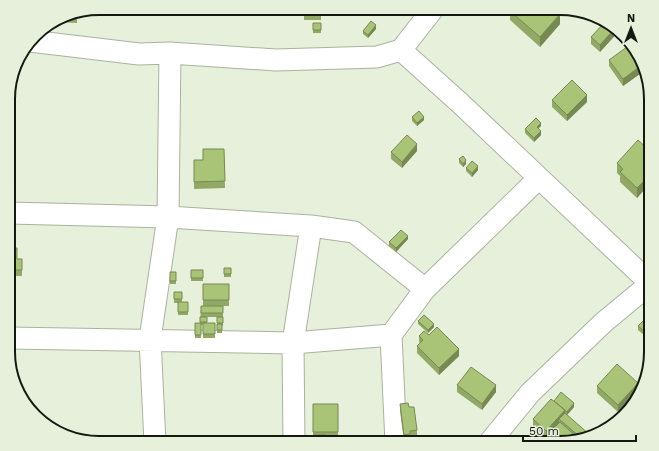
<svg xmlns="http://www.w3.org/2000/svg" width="659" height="451" font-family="'Work Sans',sans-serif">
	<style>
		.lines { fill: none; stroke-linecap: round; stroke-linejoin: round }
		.minor-casing { stroke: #aab29e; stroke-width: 23 }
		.minor { stroke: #fff; stroke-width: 21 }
		.wall { fill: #92a966 }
		.shaded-wall { fill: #778953 }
		.building { fill: #aac477; stroke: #778953 }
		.rim { fill: none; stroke: #161912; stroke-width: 2 }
	</style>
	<rect width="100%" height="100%" fill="#e7f0da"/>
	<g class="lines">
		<g class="minor-casing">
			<path id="minor" d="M30,41L139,54L170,53L276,60L377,57L401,50L433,9
				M401,50L461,104L651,284
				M9,213L168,217L311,226L354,232L425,289
				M391,335L396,443
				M9,338L293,343L391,335L425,289L539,178
				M155,443L150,339L168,217L170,53
				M294,443L293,343L311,226
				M489,443L530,393L604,322L650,284"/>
		</g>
		<use href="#minor" class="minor"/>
	</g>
	<path class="wall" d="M304,11H321V20H304Z
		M510,11L560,24L540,47L510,20Z
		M70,13H77V23L54,22Z
		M313,23H321V33H313Z
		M615,27L619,31L600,52L591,44V37Z
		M376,29L368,38L363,34V31Z
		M639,54L644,71L623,86L609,66V60Z
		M552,100L587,102L567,121L552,107Z
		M412,117L424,120L417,126L412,121Z
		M541,126L538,128L541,135L534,142L525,133V129Z
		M224,149L225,188L194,189V160H203Z
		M417,151L402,168L391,159V152Z
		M651,152V191L648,194L644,190L637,198L620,182V176L617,173V163Z
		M459,159L466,164L463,167L459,163Z
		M466,168L478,170L472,177L466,171Z
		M408,239L396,252L389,246V242Z
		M9,248L17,259H22V276H9Z
		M224,268H231V277H224Z
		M191,270H203V281H191Z
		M170,272H176V284H170Z
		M203,284H229V306H223V317H207V323H215V338H203V325H201V338H195V323H200L201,306H203Z
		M174,292H182V302H188V315H178V303H174Z
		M217,317H223V326H222V333H217Z
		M418,321L434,327L428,333L418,324Z
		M638,326L651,327V341L638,330Z
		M429,335L459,356L439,375L417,353V346L420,343L419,342V336Z
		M457,385L496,392L482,410L457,392Z
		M597,386L638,390L618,412L597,393Z
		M554,401L574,407L567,415L590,436L560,443H547V441L553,434V429L546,437L533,426V419Z
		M313,404H338V438H326V443H313Z
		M400,404L409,407L417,430V437L410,438V440L404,441L400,411Z"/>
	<path class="shaded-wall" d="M560,14V24L540,47V37Z
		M376,25V29L368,38V35Z
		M616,27L619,31L600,52V45Z
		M642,65L644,71L623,86V79Z
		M587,95V102L567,121V115Z
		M424,117V120L417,126V123Z
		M541,123V126L537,130V127Z
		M541,131V135L534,142V138Z
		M417,144V151L402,168V162Z
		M466,160V164L463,167V164Z
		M478,166V170L472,177V173Z
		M644,181V190L637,198V188Z
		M651,181V191L648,194V184Z
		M408,236V239L396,252V248Z
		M434,324V327L428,333V330Z
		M459,349V356L439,375V368Z
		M638,383V390L618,412V405Z
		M496,385V392L482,410V404Z
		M574,403V407L567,415V412Z
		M565,410V417L559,419V423L546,437V431Z"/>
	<path class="building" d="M554,8L560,14L540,37L510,11L511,9Z
		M304,11H321V13H304Z
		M371,21L376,25L368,35L363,31Z
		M313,23H321V30H313Z
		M604,23L616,27L600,45L591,37Z
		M631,44L639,54L642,65L623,79L609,60Z
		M572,80L587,95L567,115L552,100Z
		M419,111L424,117L417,123L412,117Z
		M536,118L541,123L537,127L541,131L534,138L525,129Z
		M407,135L417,144L402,162L391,152Z
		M638,140L651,152V181L648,184L644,181L637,188L620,172L623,169L617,163Z
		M203,149H224L225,181L194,182V160H203Z
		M463,156L466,160L463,164L459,159Z
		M472,161L478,166L472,173L466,168Z
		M401,230L408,236L396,248L389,242Z
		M9,248H17V259H22V270H9Z
		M224,268H231V274H224Z
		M191,270H203V278H191Z
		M170,272H176V281H170Z
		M203,284H229V300H203Z
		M174,292H182V299H174Z
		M178,302H188V312H178Z
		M201,306H223V313H201Z
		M424,315L434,324L428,330L418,321Z
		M200,317H207V322H200Z
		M217,317H223V323H217Z
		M644,320L651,327V337L638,326Z
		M195,323H201V335H195Z
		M203,323H215V334H203Z
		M217,324H222V330H217Z
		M437,327L459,349L439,368L417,346L423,340L419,336L424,331L429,335Z
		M617,364L638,383L618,405L597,386Z
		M471,367L496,385L482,404L457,385Z
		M561,392L574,403L567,412L554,401Z
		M551,399L565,410L546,431L533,419Z
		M408,403L409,407H414L417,430L410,431V434L404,435L400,404Z
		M313,404H338V432H313Z
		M565,413L590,435L589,436L581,438L559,419Z
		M560,422L579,439L567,441L553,429Z
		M554,433L564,442L560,443H550L547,441Z
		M313,435H326V443L313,442Z
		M544,441L547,443H542Z"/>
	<path d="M0 0H659V451H0ZM99 15H560A84 84 0 0 1 644 99V352A84 84 0 0 1 560 436H99A84 84 0 0 1 15 352V99A84 84 0 0 1 99 15Z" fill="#e7f0da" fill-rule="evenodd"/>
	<path class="rim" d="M99 15H560A84 84 0 0 1 644 99V352A84 84 0 0 1 560 436H99A84 84 0 0 1 15 352V99A84 84 0 0 1 99 15Z"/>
	<g transform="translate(631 28)" stroke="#e7f0da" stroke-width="3" paint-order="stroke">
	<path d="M0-3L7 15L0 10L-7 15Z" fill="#161912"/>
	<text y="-6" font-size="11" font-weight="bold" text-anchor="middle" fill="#161912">N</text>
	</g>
	<path d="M523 435v6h113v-6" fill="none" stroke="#161912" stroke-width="2"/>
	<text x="529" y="435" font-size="12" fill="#161912" stroke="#e7f0da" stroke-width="3" paint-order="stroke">50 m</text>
</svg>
